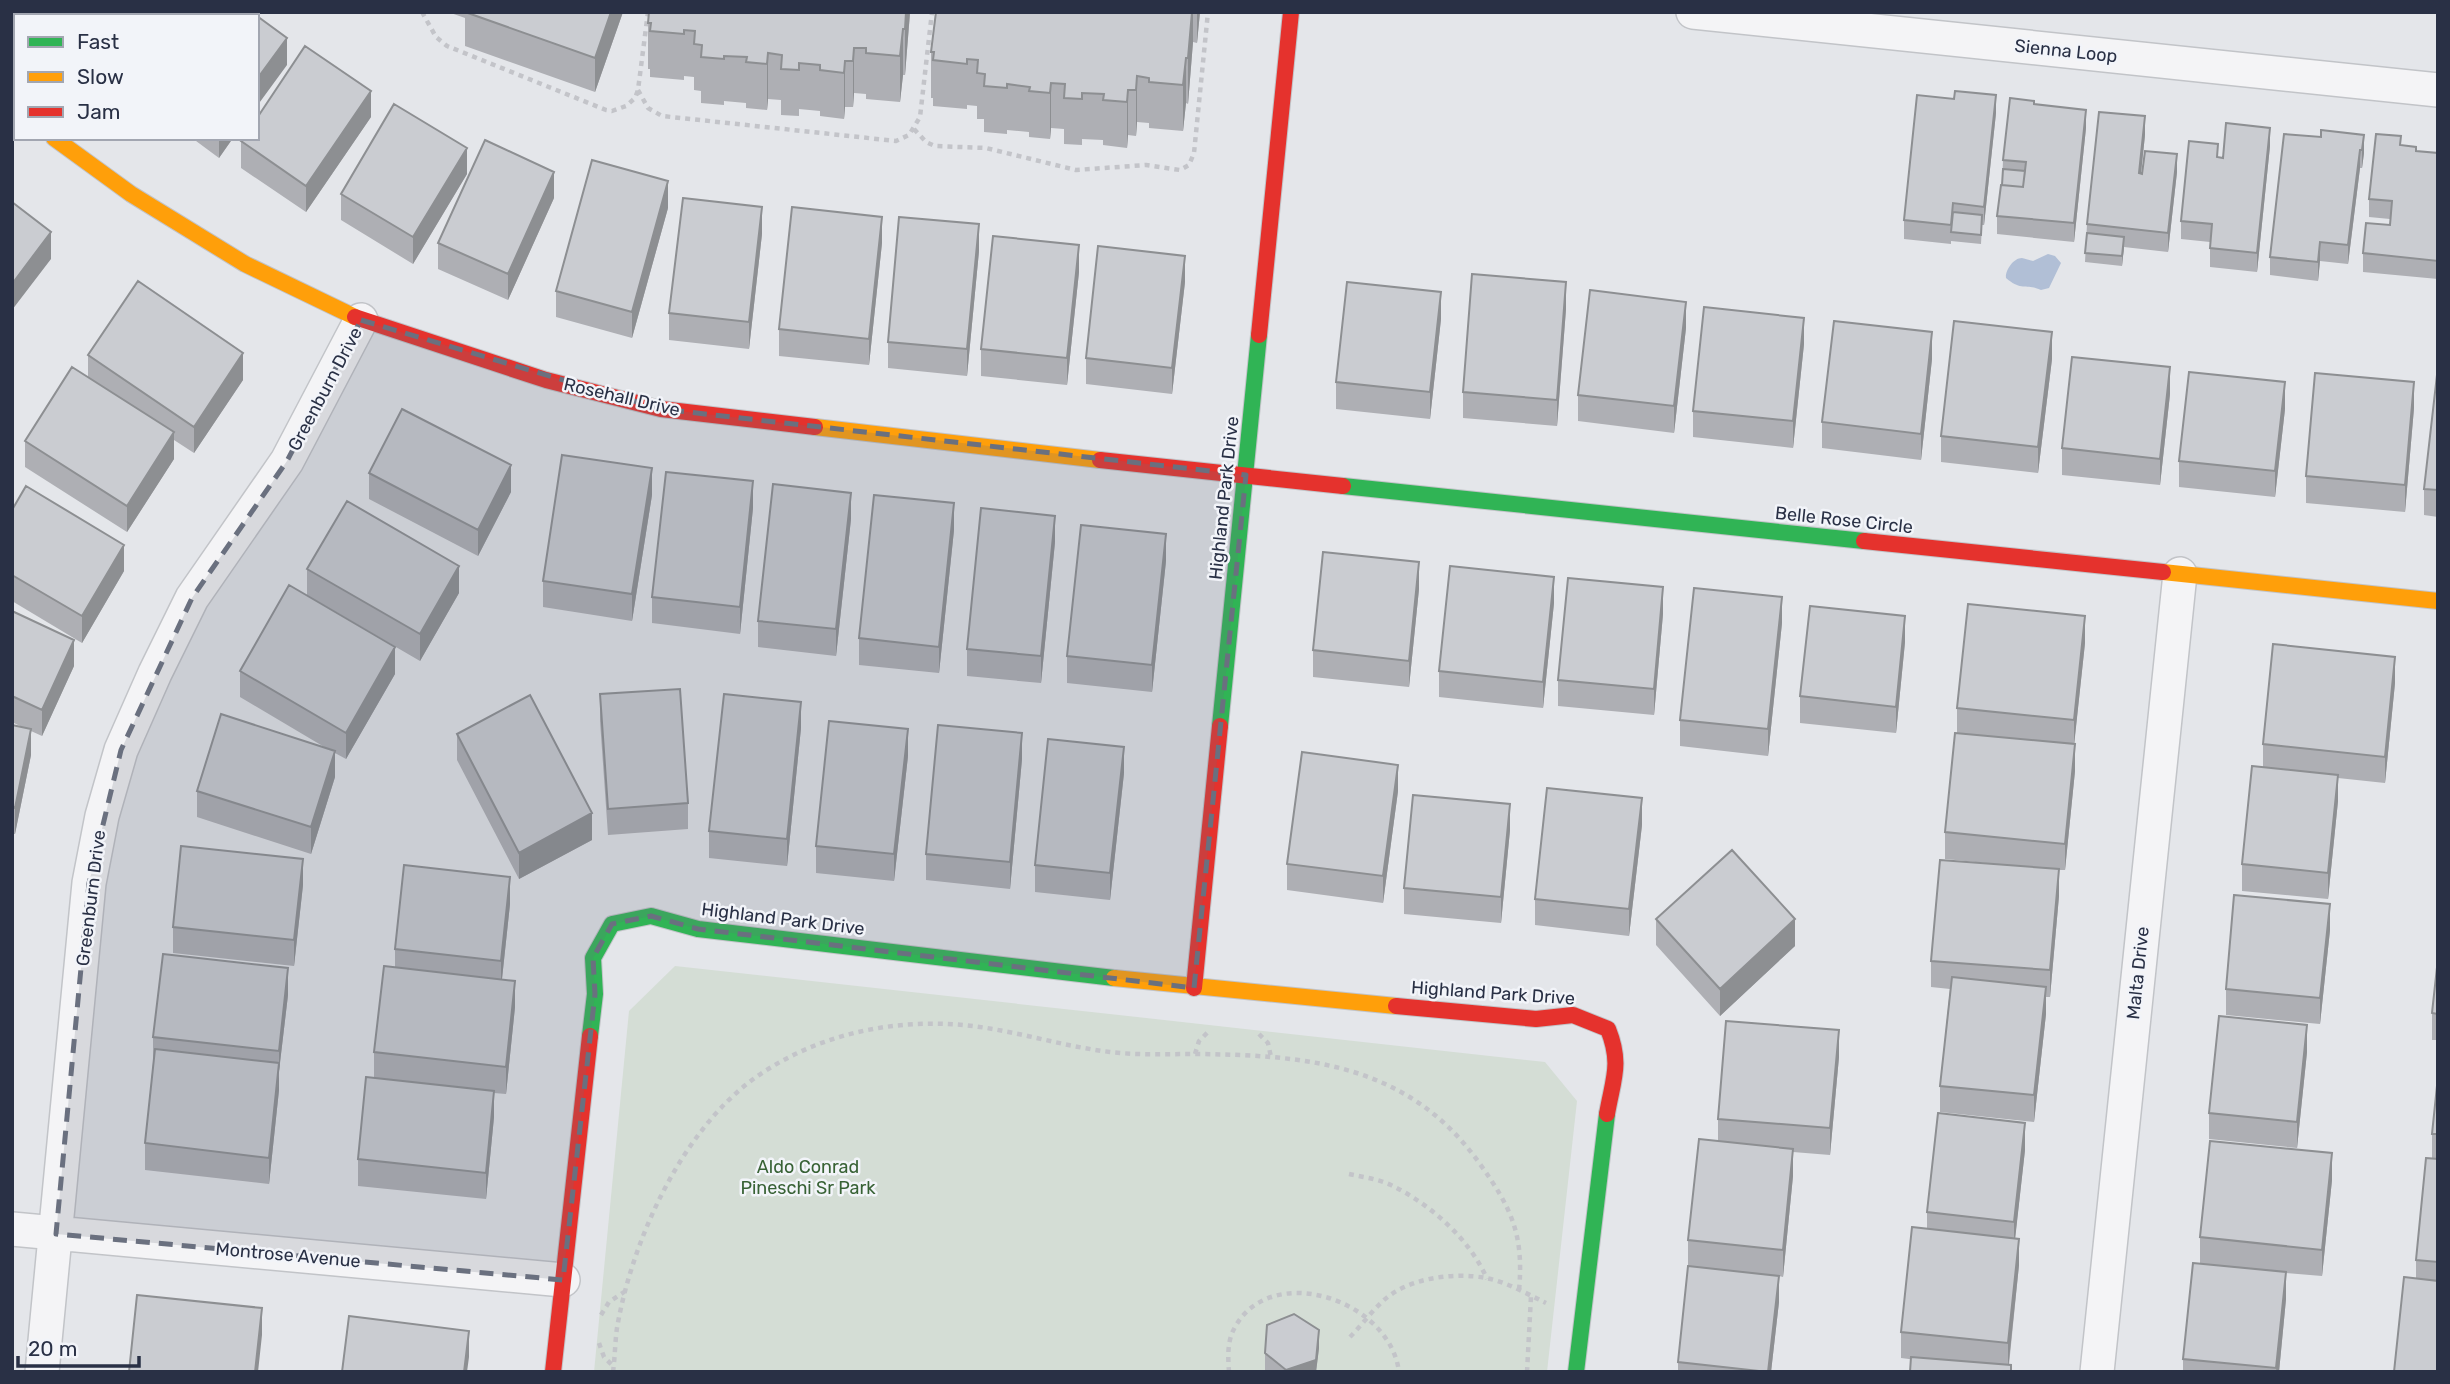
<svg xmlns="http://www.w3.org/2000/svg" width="2450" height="1384" font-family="Rubik,sans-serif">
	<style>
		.green { fill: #d4ddd5 }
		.water { fill: #b1bfd6 }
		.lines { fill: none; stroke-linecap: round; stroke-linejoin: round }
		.street-casing { stroke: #c2c4c8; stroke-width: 36 }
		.fast-casing { stroke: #c2c4c8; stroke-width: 18 }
		.slow-casing { stroke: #c2c4c8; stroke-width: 18 }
		.jam-casing { stroke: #c2c4c8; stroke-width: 18 }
		.path { stroke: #c3c4c9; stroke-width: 4.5; stroke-dasharray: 5 5; stroke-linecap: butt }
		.street { stroke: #f4f4f6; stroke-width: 33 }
		.fast { stroke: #30b455; stroke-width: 16 }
		.slow { stroke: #ff9f0a; stroke-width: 16 }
		.jam { stroke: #e5322d; stroke-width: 16 }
		.wall { fill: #aeafb4 }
		.shaded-wall { fill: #8d8f92 }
		.building { fill: #caccd1; stroke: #8d8f92; stroke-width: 2 }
		.marked { fill: #6a707f; fill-opacity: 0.2; stroke: #6a707f; stroke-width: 5; stroke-dasharray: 14 9; stroke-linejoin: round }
		.labels { text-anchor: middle; stroke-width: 5; stroke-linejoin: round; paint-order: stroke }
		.street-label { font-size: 18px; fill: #293045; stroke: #f2f4f9 }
		.park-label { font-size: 18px; fill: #386235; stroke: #f2f4f9 }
	</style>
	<rect width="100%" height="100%" fill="#e4e6ea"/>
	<path class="green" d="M675,966L1545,1062L1577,1101L1547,1372H594L629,1011Z"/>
	<path class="water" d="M2048,254L2055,256L2061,263L2049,288L2041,290C2027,283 2022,292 2006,278C2005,271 2013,258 2022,258C2023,258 2032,261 2033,261Z"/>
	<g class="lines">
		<g class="street-casing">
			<path id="street" d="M1693,12L2438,90
				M12,108L16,111
				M12,1229L563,1280
				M42,1372L89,883L102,816L121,750L155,673L192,598L287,461L361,320
				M2097,1372L2180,574"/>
		</g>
		<g class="fast-casing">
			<path id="fast" d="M1343,486L1864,541
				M1220,726L1259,335
				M590,1036L595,994L593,958L612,924L651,916L698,929L1114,978
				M1576,1372L1607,1114"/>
		</g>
		<g class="slow-casing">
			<path id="slow" d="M54,138L131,194L245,264L355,317
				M815,427L1100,460
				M2163,572L2438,601
				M1114,978L1396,1006"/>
		</g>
		<g class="jam-casing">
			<path id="jam" d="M355,317L546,380L661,409L815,427
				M1259,335L1291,12
				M1100,460L1343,486
				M1864,541L2163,572
				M1194,988L1220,726
				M1396,1006L1536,1019L1573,1015L1608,1029C1622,1064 1613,1079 1607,1114
				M553,1372L590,1036"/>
		</g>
		<path class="path" d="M422,12L436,37L447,46L606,110L612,111L626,106L635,98L638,90L648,12
			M638,90L648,108L662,116L896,141L909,135L920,117L932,12
			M914,129L926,142L935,146L986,148L1076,170L1146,165L1180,170L1189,165L1194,153L1208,12
			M1259,1034L1268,1043L1271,1057
			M1195,1054L1199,1041L1210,1030
			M1349,1174C1363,1177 1378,1179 1391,1185C1430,1204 1470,1239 1487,1279
			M601,1315L609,1302L624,1292
			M1350,1337C1361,1326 1371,1312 1383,1301C1407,1278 1453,1272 1486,1278C1507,1282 1527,1294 1546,1303
			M599,1343L604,1357L614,1367
			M613,1372C615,1357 615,1342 617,1328C632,1241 680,1134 752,1080C808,1039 878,1021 947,1024C1006,1026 1062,1048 1120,1053C1145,1055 1170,1054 1195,1054C1308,1055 1409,1064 1480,1164C1512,1209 1524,1235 1519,1291
			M1229,1372C1228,1358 1227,1342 1234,1329C1269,1260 1390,1299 1399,1372
			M1527,1372L1531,1296"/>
		<use href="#street" class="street"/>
		<use href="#fast" class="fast"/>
		<use href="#slow" class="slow"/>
		<use href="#jam" class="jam"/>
	</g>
	<path class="wall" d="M12,12H61L58,16H16V31L12,28Z
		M448,12H623L595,92L465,46V18Z
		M649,12H914V14H910L905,75H903L900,102L866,99V94L854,93L853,107H845L844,119L820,116V111L799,109V116L781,115V100L768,99L767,110L746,108V103L724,101V105L701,103V91L694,90V77L684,76V80L650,77V69H648V23Z
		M936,12H1200L1197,43L1193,42L1188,104L1186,103L1183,131L1149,128V123L1137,122L1136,136L1128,135L1127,148L1103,145V140L1082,139V145L1064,144V129L1051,128L1050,139L1029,137V132L1007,130V134L984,132V119H977V106L967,105V109L933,106V98H931V52Z
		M2034,104L2086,128L2074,242L1997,234V216L2002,185L2003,160Z
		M1996,113L1984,225H1982L1981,244L1951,241V244L1904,239V220Z
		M371,117L306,212L241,168V141Z
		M2145,135L2141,173L2177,172L2168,252L2124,247L2122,266L2085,262L2087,224Z
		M2364,135V153L2362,168H2360L2348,264L2320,261L2318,281L2270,275V257Z
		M192,138H233L219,158Z
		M2401,145L2416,151L2438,153V279L2363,272V253L2390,225V219L2369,217V199Z
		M2270,146L2257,272L2210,267V242L2181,239V221L2218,157L2223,158Z
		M467,174L413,264L341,220V194Z
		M554,198L508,300L438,269V243Z
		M668,208L632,338L556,317V291Z
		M762,234L749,349L669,340V313Z
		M882,243L869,365L779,356V329Z
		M979,251L967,376L888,368V342Z
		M1079,272L1067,385L981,376V349Z
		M1185,282L1172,394L1086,384V358Z
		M1566,309L1557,426L1463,418V392Z
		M1441,319L1430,419L1336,409V382Z
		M1686,328L1674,433L1578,421V395Z
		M1804,344L1793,448L1693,437V411Z
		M88,355L243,380L194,453L174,440V459L127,532L25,467V441L88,377Z
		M1932,359L1921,460L1822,448V422Z
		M2052,359L2038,473L1941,462V436Z
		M2438,366V517L2424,515V489Z
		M2170,394L2160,485L2062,475V448Z
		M2414,408L2405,512L2306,503V476Z
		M2285,409L2275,497L2179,487V461Z
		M369,473L511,492L478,556L369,499Z
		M652,495L632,621L543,607V581Z
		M753,508L740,634L652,623V597Z
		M12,510L124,571L82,643L12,601Z
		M851,519L836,656L758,647V621Z
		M954,530L939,673L859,665V638Z
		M1055,542L1041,683L967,676V649Z
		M1166,561L1152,692L1067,683V656Z
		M307,569L459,593L420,661L317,601L395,674L346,759L335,753V777L311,854L197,817V791L326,748L240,697V671L307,596Z
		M1419,589L1409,687L1313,677V650Z
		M1554,603L1543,708L1439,697V671Z
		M12,611L74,666L42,736L31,731V755L15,834H12V725L22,727L12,722Z
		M1663,614L1654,715L1558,706V680Z
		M1782,623L1768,756L1680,746V720Z
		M1905,642L1896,733L1800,723V696Z
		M2085,643L2074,744L2075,771L2065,870H2059V896L2050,997H2046V1014L2034,1122L1940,1112V1086L1950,989L1931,987V961L2048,869L1945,859V832L1957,733V708Z
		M2395,683L2385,783L2338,778V801L2328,899L2242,891V864L2263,767V744Z
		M600,694L688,803V829L608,835L600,721Z
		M801,728L787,866L709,858V831Z
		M457,734L592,840L519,879L457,760Z
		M908,756L894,881L816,873V846Z
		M1022,759L1010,889L926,880V854Z
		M1124,773L1110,900L1035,892V865Z
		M1398,791L1383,903L1287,890V864Z
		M1642,825L1629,936L1535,925V899Z
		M1510,830L1501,923L1404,914V888Z
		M303,885L294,966L173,953V927Z
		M510,904L502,979L515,1007L506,1094L494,1093V1117L486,1199L358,1186V1159L374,1078V1052L395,968V949Z
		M1656,919L1795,946L1720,1016L1656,945Z
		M2330,930L2320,1024L2226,1015V989Z
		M2438,958V1040H2432V1013Z
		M288,995L279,1071V1090L269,1184L145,1170V1143L153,1063V1037Z
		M2307,1052L2297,1148L2209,1139V1113Z
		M1839,1057L1830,1155L1793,1152V1176L1783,1277L1779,1276V1302L1771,1372H1678V1362L1688,1266V1240L1718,1141V1119Z
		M2438,1076V1372L2416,1279V1260L2432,1159V1134Z
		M2025,1150L2015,1238L2019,1265L2009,1365L2011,1372L1901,1358V1332L1927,1229V1212Z
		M2332,1180L2322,1276L2286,1273V1299L2279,1372H2183V1359L2200,1263V1237Z
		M1319,1348L1316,1372H1265V1353Z"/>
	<path class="shaded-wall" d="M39,12H61L58,16H36Z
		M169,12H191L188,16H166Z
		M611,12H623L595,92V58Z
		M906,12H910L905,75V29Z
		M1192,12H1193V42L1188,104V58Z
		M1197,12H1200L1197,43Z
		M903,29V75L900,102V56Z
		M287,38V65L257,106V79Z
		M854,48V93L853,107V61Z
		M768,53V99L767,110V64Z
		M1186,58V103L1183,131V85Z
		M845,61V107L844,119V73Z
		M1137,76V122L1136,136V90Z
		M1051,83V128L1050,139V93Z
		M1128,90V135L1127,148V102Z
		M371,91V117L306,212V186Z
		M1996,95V113L1984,225V207Z
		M2086,110V128L2074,242V223Z
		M2145,116V135L2139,192V173Z
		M2270,128V146L2257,272V253Z
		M2364,135V153L2362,168V150Z
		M219,138H233L219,158Z
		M467,148V174L413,264V237Z
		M2360,150V168L2348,264V245Z
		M2177,154V172L2168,252V233Z
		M554,172V198L508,300V274Z
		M668,181V208L632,338V312Z
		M762,207V234L749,349V322Z
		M882,217V243L869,365V339Z
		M979,224V251L967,376V349Z
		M51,232V259L12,310V284Z
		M2124,237V246L2122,266V256Z
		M2320,242V261L2318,281V262Z
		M1079,245V272L1067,385V358Z
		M1185,256V282L1172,394V368Z
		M1566,282V309L1557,426V400Z
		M1441,292V319L1430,419V392Z
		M1686,302V328L1674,433V406Z
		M1804,318V344L1793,448V421Z
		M1932,332V359L1921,460V434Z
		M2052,332V359L2038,473V447Z
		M243,353V380L194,453V427Z
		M2170,367V394L2160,485V459Z
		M2285,382V409L2275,497V471Z
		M2414,382V408L2405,512V485Z
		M174,432V459L127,532V506Z
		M511,465V492L478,556V530Z
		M652,468V495L632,621V594Z
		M753,481V508L740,634V607Z
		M851,493V519L836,656V629Z
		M954,503V530L939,673V647Z
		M1055,516V542L1041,683V656Z
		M1166,534V561L1152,692V665Z
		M124,545V571L82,643V616Z
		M1419,562V589L1409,687V661Z
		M459,566V593L420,661V634Z
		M1554,577V603L1543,708V682Z
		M1663,587V614L1654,715V689Z
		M1782,597V623L1768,756V729Z
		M1905,616V642L1896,733V707Z
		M2085,616V643L2074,746V720Z
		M74,640V666L42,736V710Z
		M395,647V674L346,759V733Z
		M2395,657V683L2385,783V757Z
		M801,702V728L787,866V839Z
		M31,729V755L15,834V808Z
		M908,729V756L894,881V854Z
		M1022,733V759L1010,889V862Z
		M2075,744V771L2065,870V844Z
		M1124,747V773L1110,900V873Z
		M335,751V777L311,854V827Z
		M1398,765V791L1383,903V876Z
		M2338,775V801L2328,899V873Z
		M1642,798V825L1629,936V909Z
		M1510,804V830L1501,923V897Z
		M592,813V840L519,879V853Z
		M13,844V870L12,877V850Z
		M303,859V885L294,966V940Z
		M2059,869V896L2050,997V970Z
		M510,877V904L501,988V961Z
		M2330,904V930L2320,1024V998Z
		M1795,919V946L1720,1016V989Z
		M288,968V995L279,1071V1090L269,1184V1158L279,1070V1051Z
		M515,981V1007L506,1094V1067Z
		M2046,987V1014L2034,1122V1095Z
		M2307,1025V1052L2297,1148V1122Z
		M1839,1030V1057L1830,1155V1128Z
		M494,1091V1117L486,1199V1173Z
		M2025,1123V1150L2014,1249V1222Z
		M1793,1149V1176L1783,1277V1250Z
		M2332,1153V1180L2322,1276V1250Z
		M2019,1239V1265L2008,1370V1343Z
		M2286,1272V1299L2279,1372H2276Z
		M1779,1276V1302L1771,1372H1768Z
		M262,1308V1335L258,1372H255Z
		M1319,1330V1348L1316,1372H1286V1370Z
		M469,1331V1357L467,1372H464Z"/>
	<path class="building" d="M25,12H39L36,16H29Z
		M62,12H169L166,16H59Z
		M202,12H252L256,16H200Z
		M465,12H611L595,58Z
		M649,12H906L905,29H903L900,56L866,53V48H854L853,61H845L844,73L820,70V65L799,63V70L781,69L782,55L768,53L767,64L746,62L747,57L724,56V59L701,57L702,45L694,44L695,31L684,30V34L650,31L651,23H648Z
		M936,12H1192L1188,58H1186L1183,85L1149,82V78L1137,76L1136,90H1128L1127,102L1103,100L1104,94L1082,93V99L1064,98L1065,84L1051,83L1050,93L1029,91L1030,87L1007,84V88L984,86L985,74L977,73L978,60L967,59V64L933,60L934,52H931Z
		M257,16L287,38L257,79Z
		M305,46L371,91L306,186L241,141L243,138H257V118Z
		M1955,91L1996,95L1984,207L1953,203L1951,225L1904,220L1917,95L1954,99Z
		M2010,98L2034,101V104L2086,110L2074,223L1997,216L2001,185L2023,187L2026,162L2003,160Z
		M394,104L467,148L413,237L341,194Z
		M2099,112L2145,116L2139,173L2142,174L2145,151L2177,154L2168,233L2087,224Z
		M2226,123L2270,128L2257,253L2210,248L2212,224L2181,221L2189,141L2218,144L2217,157L2223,158Z
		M2321,130L2364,135L2362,150H2360L2348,245L2320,242L2318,262L2270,257L2284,134L2321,137Z
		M2376,134L2401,136L2400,145L2416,147V151L2438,153V261L2363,253L2366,223L2390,225L2392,201L2369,199Z
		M485,140L554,172L508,274L438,243Z
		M592,160L668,181L632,312L556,291Z
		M2003,169L2025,171L2023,187L2002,185Z
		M683,198L762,207L749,322L669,313Z
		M12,202L51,232L12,284Z
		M792,207L882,217L869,339L779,329Z
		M1953,212L1982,215L1981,235L1951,232Z
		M899,217L979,224L967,349L888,342Z
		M2087,233L2124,237L2122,256L2085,253Z
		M993,236L1079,245L1067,358L981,349Z
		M1098,246L1185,256L1172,368L1086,358Z
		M1472,274L1566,282L1557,400L1463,392Z
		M138,281L243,353L194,427L88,355Z
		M1347,282L1441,292L1430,392L1336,382Z
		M1590,290L1686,302L1674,406L1578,395Z
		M1704,307L1804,318L1793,421L1693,411Z
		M1834,321L1932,332L1921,434L1822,422Z
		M1954,321L2052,332L2038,447L1941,436Z
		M2072,357L2170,367L2160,459L2062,448Z
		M2438,366V490L2424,489Z
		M72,367L174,432L127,506L25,441Z
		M2189,372L2285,382L2275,471L2179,461Z
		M2315,373L2414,382L2405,485L2306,476Z
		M402,409L511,465L478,530L369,473Z
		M562,455L652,468L632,594L543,581Z
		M666,472L753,481L740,607L652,597Z
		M773,484L851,493L836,629L758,621Z
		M26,486L124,545L82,616L12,575V510Z
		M874,495L954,503L939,647L859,638Z
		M347,501L459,566L420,634L307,569Z
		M981,508L1055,516L1041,656L967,649Z
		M1081,525L1166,534L1152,665L1067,656Z
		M1323,552L1419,562L1409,661L1313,650Z
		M1450,566L1554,577L1543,682L1439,671Z
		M1568,578L1663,587L1654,689L1558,680Z
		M289,585L395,647L346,733L240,671Z
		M1694,588L1782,597L1768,729L1680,720Z
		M1968,604L2085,616L2074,720L1957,708Z
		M1810,606L1905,616L1896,707L1800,696Z
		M12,611L74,640L42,710L12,696Z
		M2273,644L2395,657L2385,757L2263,744Z
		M680,689L688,803L608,809L600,694Z
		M724,694L801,702L787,839L709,831Z
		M530,695L592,813L519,853L457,734Z
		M221,714L335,751L311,827L197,791Z
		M829,721L908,729L894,854L816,846Z
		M12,725L31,729L15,808L12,807Z
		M938,725L1022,733L1010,862L926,854Z
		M1955,733L2075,744L2065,844L1945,832Z
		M1048,739L1124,747L1110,873L1035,865Z
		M1302,752L1398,765L1383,876L1287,864Z
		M2252,766L2338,775L2328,873L2242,864Z
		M1547,788L1642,798L1629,909L1535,899Z
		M1413,795L1510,804L1501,897L1404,888Z
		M181,846L303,859L294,940L173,927Z
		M1732,850L1795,919L1720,989L1656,919Z
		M1940,860L2059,869L2050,970L1931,961Z
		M404,865L510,877L501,961L395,949Z
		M2234,895L2330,904L2320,998L2226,989Z
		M163,954L288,968L279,1051L153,1037Z
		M2438,958V1014L2432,1013Z
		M384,966L515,981L506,1067L374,1052Z
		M1952,977L2046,987L2034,1095L1940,1086Z
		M2219,1016L2307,1025L2297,1122L2209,1113Z
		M1726,1021L1839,1030L1830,1128L1718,1119Z
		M155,1049L279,1063L269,1158L145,1143Z
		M2438,1076V1134H2432Z
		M366,1077L494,1091L486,1173L358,1159Z
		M1938,1113L2025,1123L2014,1222L1927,1212Z
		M1699,1139L1793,1149L1783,1250L1688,1240Z
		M2210,1141L2332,1153L2322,1250L2200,1237Z
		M2426,1158L2438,1159V1262L2416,1260Z
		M1912,1227L2019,1239L2008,1343L1901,1332Z
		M2193,1263L2286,1272L2276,1368L2183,1359Z
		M1688,1266L1779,1276L1768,1372L1678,1362Z
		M2404,1277L2438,1281V1372H2394Z
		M137,1295L262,1308L255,1372H129Z
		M1294,1314L1319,1330L1316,1360L1286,1370L1265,1353L1267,1325Z
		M349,1316L469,1331L464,1372H342Z
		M1911,1357L2011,1365V1372H1910Z"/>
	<path class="marked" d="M361,320L661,409L1246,475L1194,988L698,929L651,916L612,924L593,958L595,994L563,1280L56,1234L89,883L121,750L192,598L287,461Z"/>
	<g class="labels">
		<g class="street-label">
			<text transform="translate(2066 51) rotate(6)" y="6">Sienna Loop</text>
			<text transform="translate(325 389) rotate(-62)" y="6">Greenburn Drive</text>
			<text transform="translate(622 397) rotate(13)" y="6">Rosehall Drive</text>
			<text transform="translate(1224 498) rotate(-84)" y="6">Highland Park Drive</text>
			<text transform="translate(1844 520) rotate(6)" y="6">Belle Rose Circle</text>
			<text transform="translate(91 898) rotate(-83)" y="6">Greenburn Drive</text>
			<text transform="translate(783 919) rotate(7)" y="6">Highland Park Drive</text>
			<text transform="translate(2138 973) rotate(-84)" y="6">Malta Drive</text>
			<text transform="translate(1493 993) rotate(4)" y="6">Highland Park Drive</text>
			<text transform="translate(288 1255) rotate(5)" y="6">Montrose Avenue</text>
		</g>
		<g class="park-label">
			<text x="808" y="1173">Aldo Conrad<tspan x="808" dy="21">Pineschi Sr Park</tspan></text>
		</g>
	</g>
	<rect width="2450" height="1384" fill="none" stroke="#293045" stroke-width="28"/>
	<rect x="14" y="14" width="245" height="126" fill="#f2f4f9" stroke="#a2a6b1" stroke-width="2"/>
	<rect x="28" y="37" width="35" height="10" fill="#30b455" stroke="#a2a6b1" stroke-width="2"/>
	<text x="77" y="49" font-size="21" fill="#293045">Fast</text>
	<rect x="28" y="72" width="35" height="10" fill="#ff9f0a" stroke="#a2a6b1" stroke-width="2"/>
	<text x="77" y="84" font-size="21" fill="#293045">Slow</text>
	<rect x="28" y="107" width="35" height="10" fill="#e5322d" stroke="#a2a6b1" stroke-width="2"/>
	<text x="77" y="119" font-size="21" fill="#293045">Jam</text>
	<path d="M18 1356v10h121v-10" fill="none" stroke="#293045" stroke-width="3.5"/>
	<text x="28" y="1356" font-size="21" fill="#293045" stroke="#f2f4f9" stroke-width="5" paint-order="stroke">20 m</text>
</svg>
